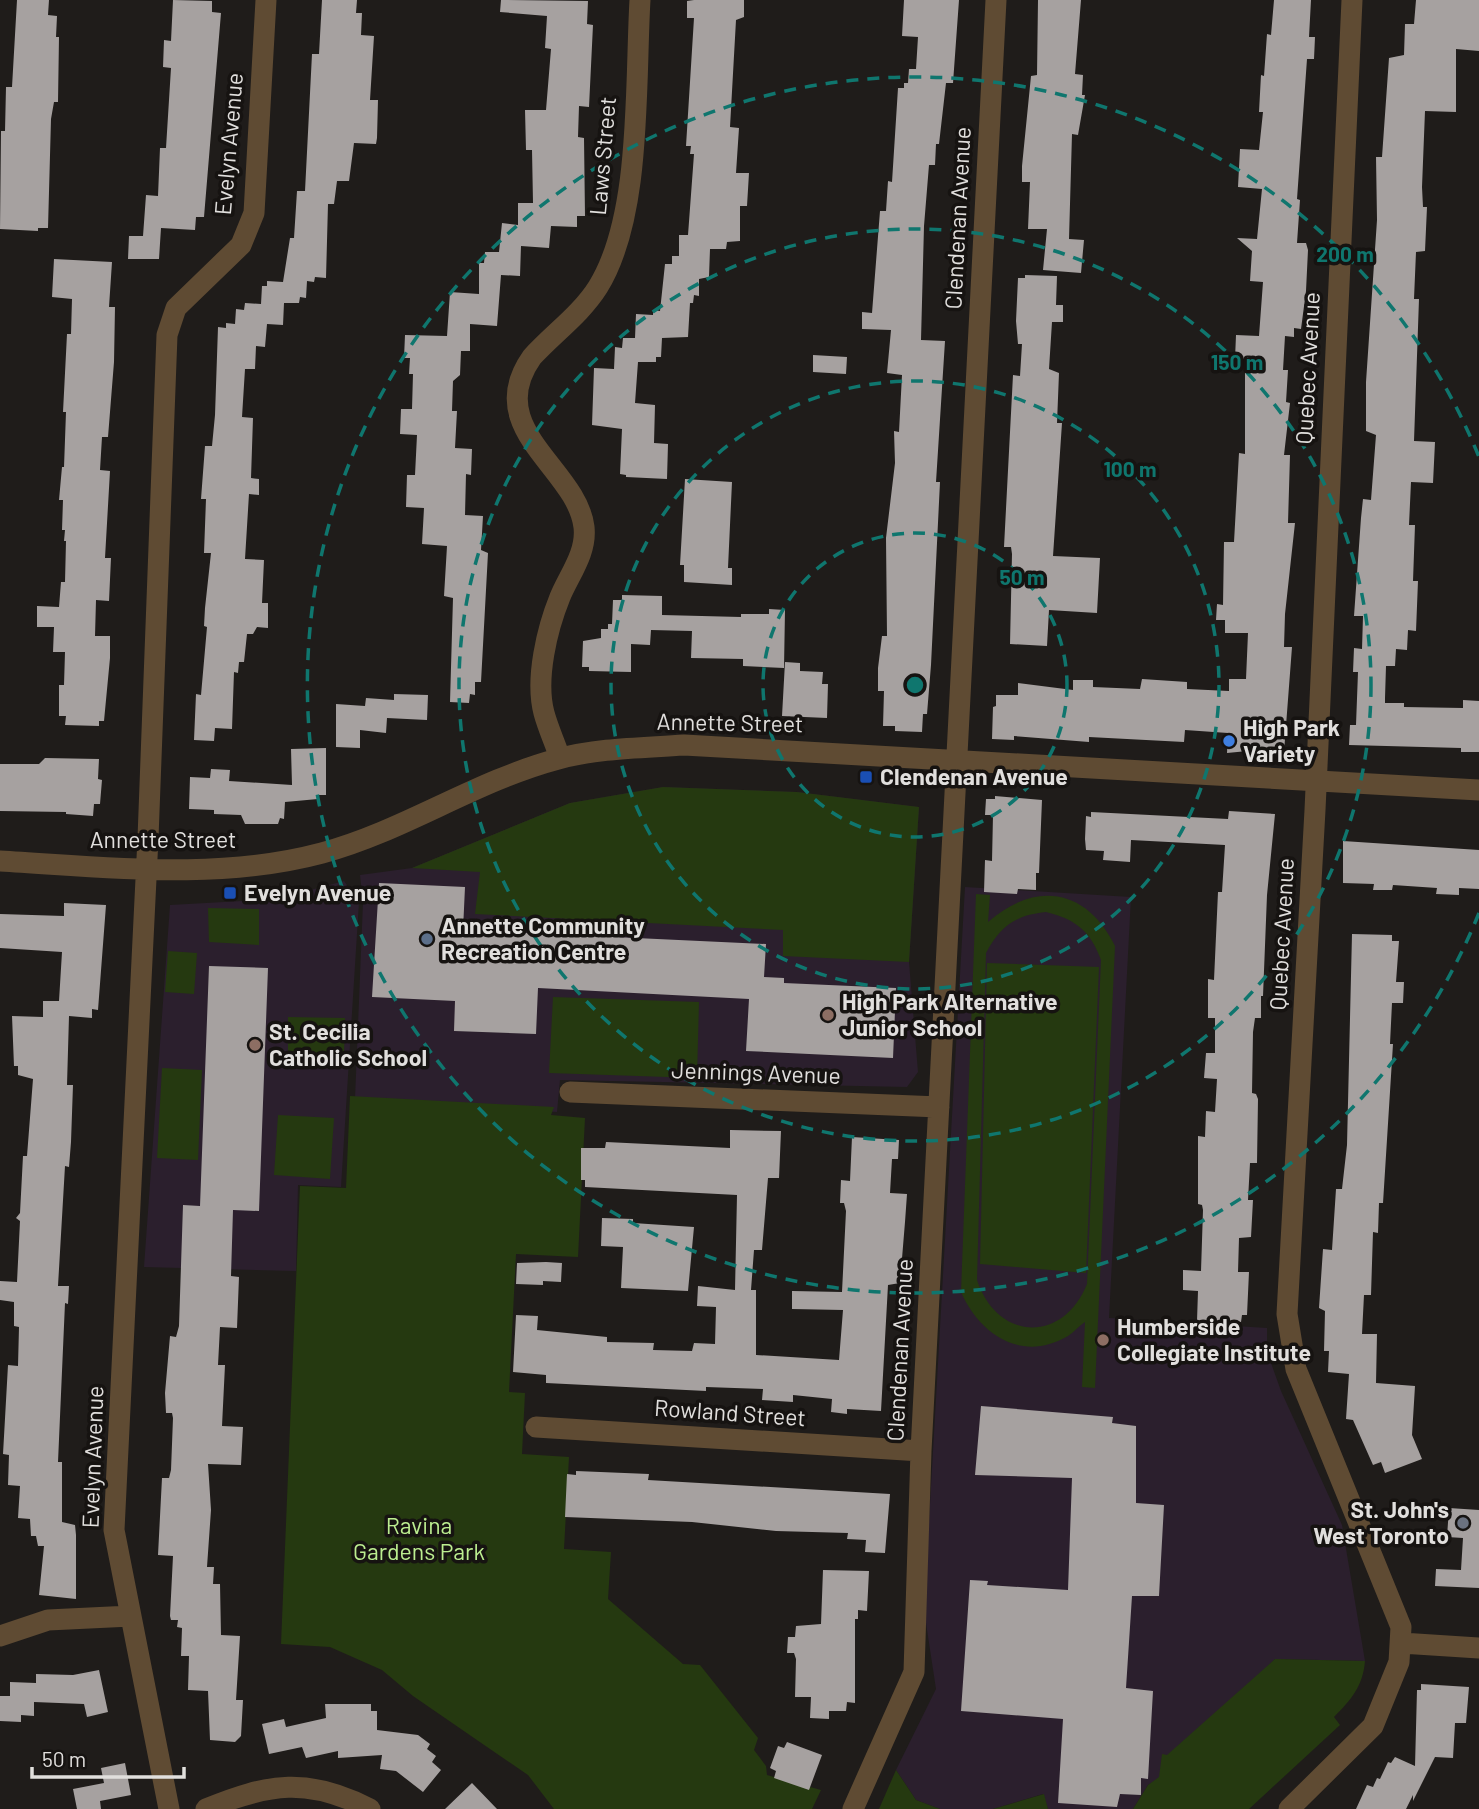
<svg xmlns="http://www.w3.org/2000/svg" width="1479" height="1809" font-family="Barlow,sans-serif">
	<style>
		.education { fill: #2b1f2d }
		.green { fill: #253910; fill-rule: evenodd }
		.building { fill: #a6a1a0 }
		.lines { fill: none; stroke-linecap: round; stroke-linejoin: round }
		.minor { stroke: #5f4b33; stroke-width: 21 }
		.ring { fill: none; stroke: #0f766e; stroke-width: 3.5; stroke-dasharray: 12 9 }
		.shop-dot { fill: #3f7fe0; stroke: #161311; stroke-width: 2.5 }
		.transit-dot { fill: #1a4fb4; stroke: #161311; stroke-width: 2.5 }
		.service-dot { fill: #5c6f8a; stroke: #161311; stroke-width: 2.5 }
		.education-dot { fill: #8d6e63; stroke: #161311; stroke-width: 2.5 }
		.worship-dot { fill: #6b7280; stroke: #161311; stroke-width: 2.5 }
		.labels { text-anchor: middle; stroke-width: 7; stroke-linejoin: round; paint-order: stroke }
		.street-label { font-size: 23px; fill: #e1dfdd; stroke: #161311 }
		.poi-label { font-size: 23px; font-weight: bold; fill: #e1dfdd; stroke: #161311; text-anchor: start }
		.park-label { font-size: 23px; fill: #bcee90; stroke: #161311 }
		.centre { fill: #0f766e; stroke: #161311; stroke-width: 3.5 }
		.ring-label { font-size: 21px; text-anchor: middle; font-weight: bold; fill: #0f766e; stroke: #161311; stroke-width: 7; stroke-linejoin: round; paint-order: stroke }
	</style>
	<rect width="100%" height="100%" fill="#1f1c1a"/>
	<path class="education" d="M663,787L797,792L919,807L909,962L918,1072L907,1087L560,1080L557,1112L355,1099L363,902L360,875L412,868L570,803Z
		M344,881L359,902L341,1187L298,1185L296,1271L144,1267L170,905L277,899Z
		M965,887L1131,897L1109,1318L1267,1328V1352L1281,1391L1342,1525L1365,1661L1275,1659L1159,1779L1148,1785L1133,1809H1048L1043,1794L993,1809H940L916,1800L896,1770L936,1689L924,1610Z"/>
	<path class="green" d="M663,787L797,792L919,807L909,962L783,956V930L475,914L480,872L412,868L570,803Z
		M976,894L990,895L988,922C1036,880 1087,889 1115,946L1095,1388L1082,1387L1085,1322C1079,1326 1074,1332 1068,1336C1022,1363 980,1335 961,1292ZM1046,912C1076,919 1091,932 1101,960L1087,1284C1063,1344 997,1341 977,1280L986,953C1000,926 1016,915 1046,912Z
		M208,908L259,909V945L209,942Z
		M168,951L197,953L194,994L165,992Z
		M987,963L1099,967L1086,1273L980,1264Z
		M553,997L699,1002L697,1078L549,1073Z
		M288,1017L345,1018L344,1056L288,1055Z
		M162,1068L202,1070L198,1160L157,1158Z
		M350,1096L554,1107L551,1115L585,1118L578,1257L516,1254L509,1392L525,1393L522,1454L569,1457L564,1549L611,1552L608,1599L683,1664L700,1665L758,1738L754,1750L766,1766L767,1775L821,1790L812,1809H554L528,1775L413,1696L382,1670L330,1647L281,1644L300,1186L346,1188Z
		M278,1115L334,1118L330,1179L274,1175Z
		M1275,1659L1365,1661C1363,1686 1351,1700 1334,1717L1340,1725L1249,1809H1133L1148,1785L1159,1777L1162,1754L1167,1755Z
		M896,1770L916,1800L940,1809H879Z
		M1044,1794L1048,1809H993Z"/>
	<path class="building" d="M17,0H49L48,15L57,16L56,37H59L58,102H54L51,119L48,228H38V231L0,229L1,131H5L6,87H12Z
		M173,0L212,1V12L221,13L204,217H196L195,230L161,228L159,259H128L129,236H143L146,195L158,196L160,148H166L171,68L163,67L164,40L171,41Z
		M322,0H357L356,13H362L361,35L374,36L370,100H378L377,138L376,144L354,143L349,181H337L334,204H328L326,278L315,277L314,282L307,281L306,298L300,297L299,303H284L283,325L267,324L265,347L256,346L255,369H245L242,417L253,418L251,478L259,479V495L249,494L245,559L264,560L262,603H268V628L257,627L253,634H247L244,662H239L238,673L234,672L232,729L215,728L214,741L194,740L196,694L201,695L207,627L204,626L205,608L211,553H204L206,499H201L205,446H212L215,415L218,327L226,328V323L235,324L236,309L244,310L245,303L261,304L262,286H267V281L283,282L290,238H294L297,191H305L312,54H319Z
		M501,0L588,1L587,24L593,25L589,107L579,106L578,137L584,138L585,216H577V227L551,226L549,248L521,246L520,276L501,275L497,326L470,324V351H461L460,375L453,381L452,411H457L455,448L472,449L471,475L466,474L465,515L483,516L481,550L488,553L481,682H475V695L470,694L469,703L450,702L453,598L444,596L447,546L422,544L424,508L406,507L407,475H415L417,435L400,434L401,409H412L413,374H409L410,358H404L405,335L447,336L450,292L479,294V263H484L485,252H499L502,223L518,225V203H533L532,150H526L525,110H546L551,49L545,48L547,16L500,12Z
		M694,0H744V17L736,20L730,127L739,128L736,173H749L747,206H740V241L727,242L726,249H710L709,277L699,279V296L694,295L693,303H690L688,337L662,338L661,357H656V362H638L635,403L655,405L654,443L668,444L667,479L626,477V475L620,474L622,429L592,425L594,368L614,369L615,347L622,348L623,338H635L636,314L653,315V310L660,311L665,264H672V256H679V235H688L694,154H690L691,146H686L694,18H687V1Z
		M904,0H959L953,83H946L939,144H936L935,165H929L924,226L921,340L945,341L936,482H940L931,665L927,714H923L922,732L895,731V726H883L884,691H878V668L882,636H887L886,538L895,463L894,431L899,432L902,375L887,373L891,330L862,329V312L872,313L880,211H886L888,181L892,182L898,88H904V83H908L909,69H916L918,37L902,36Z
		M1038,0H1081L1075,74L1083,75L1082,95H1085L1078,135L1072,134L1069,239L1084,240L1081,273L1043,270L1047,229H1028L1030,182H1022V166L1031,76L1037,75Z
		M1274,0H1311L1309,37H1315L1314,59H1307L1297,199L1300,200L1297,243H1306L1308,250L1306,291L1301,329L1294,328V337L1285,336L1283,370H1288L1286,402L1290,403L1284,455H1290L1288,523H1295L1285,614L1284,647H1292L1284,752L1258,750L1227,753L1228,733L1185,730L1184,742L1089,737V742L1014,736V740L992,739L993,707L996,706V695H1018V683L1073,690V680H1093V687L1140,689L1142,679L1187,682V689L1229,691V679H1246L1248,633H1225V620H1216L1217,604L1223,605L1224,542H1234L1239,453L1245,454V359H1235L1236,335L1259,336L1263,282L1250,281L1252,251L1237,238L1257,239L1262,189L1238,187L1240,149L1259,150L1263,112H1259L1261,75L1264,76L1267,34L1271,35Z
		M1416,0H1479V51L1456,49V112L1425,111L1422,187L1423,207H1427L1425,251L1416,252L1414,299H1419L1414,441L1435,442L1433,483L1411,482L1409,525H1415L1413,581H1418L1416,631L1408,630L1407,650L1396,649L1395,666H1386L1385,698V703H1404V707L1463,708V700L1479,701V752H1461V748L1349,745L1350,725H1356L1358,672H1353L1354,648L1362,649L1363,616H1354L1361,518L1363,499L1371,500L1376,435L1366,431V382L1377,220L1376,157H1382L1389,58L1404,55L1405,24H1414Z
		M54,259L112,262L109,307H115L114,362L108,437H102L100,470L110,471L105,558H111L109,601L96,600L95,636H110V658L104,721H99V726L65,725L66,716H59V685H64L65,652H53L54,627H37V606L59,607L61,582H65L66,541H64L65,530H62L63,500H59L62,467H64L66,412H63L67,334H71L72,299L52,297Z
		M1025,275L1057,276L1056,305H1063V322H1052L1049,369L1059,373L1057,423H1062L1053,556L1100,558L1097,613L1049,610L1047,646L1010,644L1012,554L1011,547H1004L1013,375L1020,376L1022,344H1018L1016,321L1018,278H1025Z
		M813,355L847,357L846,374L813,372Z
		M685,479L732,482L728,568H732V585L684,582V565H680Z
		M622,595L662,596V615L741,617V614H769V609L785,610L784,668L743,666V659L691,658L692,631L651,630L650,645L631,644V672L589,671V667H582L583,641L601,638V629H608V624H612L613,600H622Z
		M785,662L800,663V671L823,672L822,684H828L827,718L782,716Z
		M394,694L428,695L427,720L387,718L386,733L360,730V748L336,747V704L365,706L366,698L394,700Z
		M326,748V795H318V799L285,802L284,819L280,818L278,824H245L241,815L214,814V810L189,809L190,777L210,778L211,769L230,770L229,781L292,785L291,749Z
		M45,758L99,759L98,779L102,780L100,804H94L93,816L66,814V812L0,811V764H39Z
		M995,796L1042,800L1039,873H1036V890L1018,889L1017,894L984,892L985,860L992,861L993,815H985L986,799H995Z
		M1229,811L1275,814L1267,895L1263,996H1261V1018H1255L1253,1032L1252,1093L1256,1094L1258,1099L1257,1163H1250L1248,1200H1253L1251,1237L1239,1238L1238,1272H1249L1247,1315H1242L1241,1322L1197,1321L1198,1291L1183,1290V1270L1201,1271L1203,1210L1202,1205L1198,1204V1136L1205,1137L1206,1111L1215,1112L1217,1079L1204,1078L1206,1053H1215V1018H1208V979L1214,980L1218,892H1222L1225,845L1131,840L1130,862L1103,860L1104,851L1086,850L1085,839L1086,816L1091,817V812L1228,819Z
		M1343,841L1479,850V889L1459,888V895L1436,894L1437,888L1393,885L1392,890H1373L1374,884L1343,883Z
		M379,883L465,887L463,930L766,944L764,977L784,978V983L896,988L893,1058L746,1051L749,999L538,988L536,1034L454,1031L455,1001L372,997Z
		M64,903L106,905L98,1010L92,1009V1018L69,1016L67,1085H73L71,1142L69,1167L65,1166L58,1286H69L68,1304L65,1303L58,1462H62V1522L75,1525L76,1535V1599L39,1595L44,1546H38L36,1536H31L30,1519L18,1518L20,1486L8,1485L9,1455L3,1454L8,1365L18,1366L19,1327L14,1326V1302L0,1300V1281L17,1282L20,1221L16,1218L20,1213L23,1156H27L33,1079L18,1075V1066H14L12,1016L43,1017V1001H59L62,952L0,948V914L64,916Z
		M1352,934L1392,935V941H1399L1396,982H1404L1403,1003H1392L1390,1044H1393L1383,1203H1379L1378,1233L1373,1232L1371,1295H1364L1362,1334H1377L1376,1383L1415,1386L1412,1435L1422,1459L1385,1473L1381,1462L1373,1465L1353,1420L1346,1419L1349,1374L1328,1372L1329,1351H1324L1325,1311L1319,1308L1323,1249L1332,1250L1336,1189H1342L1347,1145Z
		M209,966L268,968L259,1211L233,1210L231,1276L239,1277L237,1328L220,1327L218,1365H225L222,1426L243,1427L241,1465L208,1464L211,1510L207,1567H214L213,1584H220L221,1635L240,1636L236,1700H243L241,1736L235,1742L210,1740L208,1691L188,1690L189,1656H181L182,1628L177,1627L178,1620H171L170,1616L173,1556L158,1555L162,1478H169L171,1470L173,1418L172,1413H166L165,1393L170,1336L176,1337L179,1326L183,1205L200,1206Z
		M730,1130L781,1131L779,1178H768L762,1250H754L751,1290H756V1355L839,1360L843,1310L792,1309V1291L842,1292L846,1211L844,1203H840L841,1180L850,1181L852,1137L899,1140L898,1159H892L890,1193L907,1194L905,1222L900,1283L888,1285L881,1411L847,1409V1414L831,1412L832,1399L793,1395V1402L762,1400L763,1389L706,1387V1391L546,1383V1375L513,1372L516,1315L538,1316L537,1330L607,1337V1342L654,1343L653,1350L692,1351L694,1343L715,1344L716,1307L697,1306L698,1286L735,1290L737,1195L585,1187V1180H581V1148H605L606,1142L730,1148Z
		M602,1218L633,1219V1223L694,1227L688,1291L621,1288L623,1247L601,1246Z
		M546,1262L562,1263L561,1282L543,1281V1285L516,1284L517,1263Z
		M981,1406L1113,1417L1112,1423L1136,1426V1503L1164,1505L1159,1596H1132L1126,1688L1153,1691L1148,1779L1141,1778V1795L1120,1794L1117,1807L1058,1803L1063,1719L961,1711L970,1580L988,1581L987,1585L1068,1590L1072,1478L975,1475Z
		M576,1471L649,1474L648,1480L890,1494L885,1553L865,1552L866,1540L847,1539L848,1533L776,1531L692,1522L565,1517L567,1474L576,1475Z
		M1449,1508L1479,1510V1588L1435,1586L1436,1569L1461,1570L1463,1538L1447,1537Z
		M823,1570L869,1571L867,1611L858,1610V1619H855V1703L847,1702L846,1711H829V1719L810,1718L811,1697H795L796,1659L794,1653H787L788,1637H795L796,1626L821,1624Z
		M99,1670L108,1712L87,1717L84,1704L34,1702V1716L21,1715V1722L0,1721V1696H10V1682L36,1683V1674L73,1675Z
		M1421,1684L1469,1687L1466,1723H1455L1453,1758L1435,1757L1413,1801V1795L1406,1809H1356L1367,1785L1373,1787L1377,1778L1380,1779L1388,1762L1391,1763L1395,1757L1415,1766L1417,1690H1421Z
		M325,1704H371V1711H377V1730L418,1735L430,1744L427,1749L436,1756L432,1762L441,1770L423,1792L396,1771L380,1769L382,1755L338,1758V1751L306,1758L302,1747L269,1754L262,1724L284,1719L286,1727L326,1718Z
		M787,1742L822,1755L809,1790L774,1778L776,1771L770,1768L778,1746L784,1748Z
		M125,1763L131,1795L100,1801L101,1809H77L73,1789L104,1783L101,1768Z
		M472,1783L497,1809H445Z"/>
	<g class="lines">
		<path class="minor" d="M560,758C555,743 548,728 544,713C535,679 547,629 560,597C569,575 587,553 584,527C577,468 481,429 532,357C554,333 581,314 598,287C642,216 635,84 640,0
			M0,861C107,867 217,881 322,853C404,831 475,781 558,759C598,748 642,748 684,745L1479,790
			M570,1092L939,1107
			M536,1427L921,1451
			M0,1636L48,1620L131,1616
			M1401,1643L1479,1648
			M169,1809L114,1530L148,838L167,335L176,308L241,245L254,213L266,0
			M206,1809C269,1783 308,1777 370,1809
			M853,1809L914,1672L921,1451L996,0
			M1289,1809L1373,1726L1399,1662L1401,1627L1296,1369L1287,1314L1315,810L1352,0"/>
	</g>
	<g class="ring">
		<circle cx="915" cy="685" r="152"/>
		<circle cx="915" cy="685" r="304"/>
		<circle cx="915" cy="685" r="456"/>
		<path d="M1479 913A608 608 0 1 1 1479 457"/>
	</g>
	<circle class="shop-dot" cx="1229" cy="741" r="7"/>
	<g class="transit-dot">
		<rect x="859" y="770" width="14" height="14" rx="3.5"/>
		<rect x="223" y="886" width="14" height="14" rx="3.5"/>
	</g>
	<circle class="service-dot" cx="427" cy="939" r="7"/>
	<g class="education-dot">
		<circle cx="828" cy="1015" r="7"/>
		<circle cx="255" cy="1045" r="7"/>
		<circle cx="1103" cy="1340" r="7"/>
	</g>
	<circle class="worship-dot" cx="1463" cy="1523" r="7"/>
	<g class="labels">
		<g class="street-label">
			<text transform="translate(229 144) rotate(-85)" y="8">Evelyn Avenue</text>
			<text transform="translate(603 156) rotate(-85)" y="8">Laws Street</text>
			<text transform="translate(958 218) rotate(-87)" y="8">Clendenan Avenue</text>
			<text transform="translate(1308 368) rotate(-87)" y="8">Quebec Avenue</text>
			<text transform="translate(730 723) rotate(1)" y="8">Annette Street</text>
			<text x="163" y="848">Annette Street</text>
			<text transform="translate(1282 934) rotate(-87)" y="8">Quebec Avenue</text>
			<text transform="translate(756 1073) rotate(2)" y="8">Jennings Avenue</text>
			<text transform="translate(900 1350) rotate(-87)" y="8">Clendenan Avenue</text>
			<text transform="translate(730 1413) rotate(4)" y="8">Rowland Street</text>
			<text transform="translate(93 1457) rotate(-88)" y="8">Evelyn Avenue</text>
		</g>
		<g class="poi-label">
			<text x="1243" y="736">High Park<tspan x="1243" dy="26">Variety</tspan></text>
			<text x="880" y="785">Clendenan Avenue</text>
			<text x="244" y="901">Evelyn Avenue</text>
			<text x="441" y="934">Annette Community<tspan x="441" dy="26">Recreation Centre</tspan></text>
			<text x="842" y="1010">High Park Alternative<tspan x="842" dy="26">Junior School</tspan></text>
			<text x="269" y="1040">St. Cecilia<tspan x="269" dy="26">Catholic School</tspan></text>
			<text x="1117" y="1335">Humberside<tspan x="1117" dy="26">Collegiate Institute</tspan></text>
			<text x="1449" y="1518" text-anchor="end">St. John's<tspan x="1449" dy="26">West Toronto</tspan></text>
		</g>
		<g class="park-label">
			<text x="419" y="1534">Ravina<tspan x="419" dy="26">Gardens Park</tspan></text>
		</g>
	</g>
	<circle cx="915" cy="685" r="10" class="centre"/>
	<g class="ring-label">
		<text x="1345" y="262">200 m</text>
		<text x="1237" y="370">150 m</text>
		<text x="1130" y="477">100 m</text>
		<text x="1022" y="585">50 m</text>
	</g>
	<path d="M32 1767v10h152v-10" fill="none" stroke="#e1dfdd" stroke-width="3.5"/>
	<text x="42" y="1767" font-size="21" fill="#e1dfdd" stroke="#161311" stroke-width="5" paint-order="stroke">50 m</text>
</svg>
